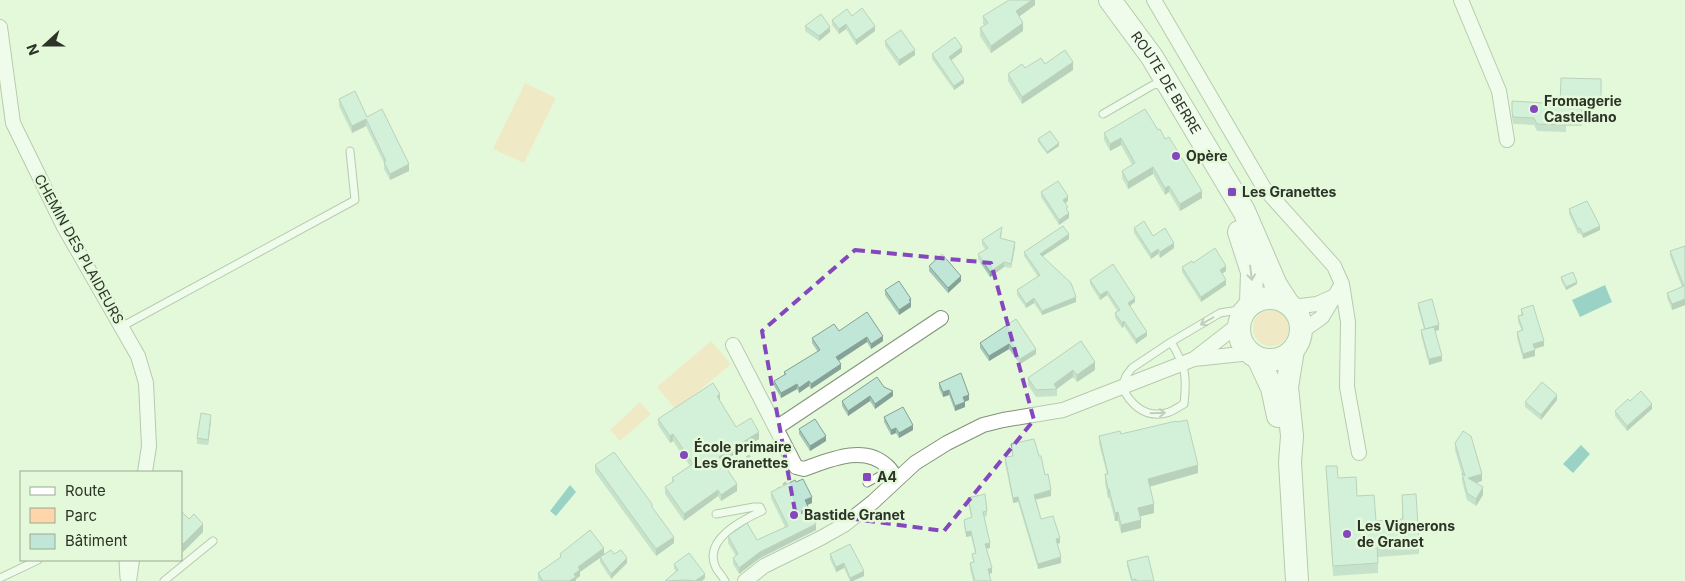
<svg xmlns="http://www.w3.org/2000/svg" width="1685" height="581" font-family="Inter,sans-serif">
	<style>
		.green { fill: #ffd5aa }
		.water { fill: #42a4ad }
		.lines { fill: none; stroke-linecap: round; stroke-linejoin: round }
		.service-casing { stroke: #7f9276; stroke-width: 9 }
		.minor-casing { stroke: #7f9276; stroke-width: 16 }
		.primary-casing { stroke: #7f9276; stroke-width: 24 }
		.path { stroke: #899782; stroke-width: 2.5; stroke-dasharray: 4 4; stroke-linecap: butt }
		.service { stroke: #fff; stroke-width: 7 }
		.minor { stroke: #fff; stroke-width: 14 }
		.primary { stroke: #fff; stroke-width: 22 }
		.wall { fill: #a4c6b8 }
		.shaded-wall { fill: #86a196 }
		.building { fill: #bfe6d6; stroke: #86a196 }
		.oneway { stroke: #969a94 }
		.marked { fill: none; stroke: #8447bd; stroke-width: 4; stroke-dasharray: 10 6; stroke-linejoin: round }
		.poi-dot { fill: #8447bd; stroke: #e4f9da; stroke-width: 2 }
		.labels { text-anchor: middle; stroke-width: 5; stroke-linejoin: round; paint-order: stroke }
		.street-label { font-size: 14px; fill: #2c3428; stroke: #e4f9da }
		.poi-label { font-size: 14px; font-weight: bold; fill: #2c3428; stroke: #e4f9da; text-anchor: start }
	</style>
	<rect width="100%" height="100%" fill="#e4f9da"/>
	<path class="green" d="M525,83L556,98L524,163L493,149Z
		M1253 328a18 18 0 1 1 36 0a18 18 0 1 1-36 0Z
		M711,341L731,364L676,410L657,387Z
		M640,402L651,414L620,441L610,430Z"/>
	<path class="water" d="M1605,285L1612,302L1580,317L1572,300Z
		M1581,445L1590,454L1573,473L1563,464Z
		M570,485L576,492L556,516L550,511Z"/>
	<g class="lines">
		<g class="service-casing">
			<path id="service" d="M1103,114L1153,85L1158,84L1162,87
				M121,327L355,200L350,151
				M1171,342C1186,367 1187,376 1184,404C1178,407 1172,412 1166,413C1145,418 1131,405 1122,387L1126,376L1132,368L1171,342L1220,313L1245,309
				M867,483L890,470
				M716,514L754,507H760L762,511C742,520 702,540 716,568C719,573 723,577 725,581
				M123,560L124,578
				M0,578L38,560
				M164,581L213,541"/>
		</g>
		<g class="minor-casing">
			<path id="minor" d="M1154,0L1264,188L1334,266L1342,284L1322,317L1301,332
				M1461,0L1499,91L1507,140
				M0,27L13,123L63,225L138,356L146,383L149,446L145,472
				M1342,284L1348,322L1347,387L1359,453
				M1292,307L1317,304L1335,296
				M733,345L796,467L804,469C829,460 864,444 887,466C891,469 894,475 896,479
				M1194,359L1239,324
				M776,428L941,318
				M129,581L132,560
				M745,581L764,566L819,539L844,525L873,502L915,463L947,443L983,425L1003,420L1063,410L1194,359L1251,353"/>
		</g>
		<g class="primary-casing">
			<g id="primary">
				<path id="s1" d="M1110,0L1152,57L1244,211L1276,285L1287,302"/>
				<path d="M1239,232L1252,272L1251,304"/>
				<circle cx="1270" cy="329" r="31"/>
				<path d="M1293,350L1287,387L1292,436L1290,462L1297,581"/>
				<path d="M1258,358L1272,388L1278,416"/>
			</g>
		</g>
		<path class="path" d="M734,454L739,462
			M726,470L771,443
			M777,490L790,479"/>
		<use href="#service" class="service"/>
		<use href="#minor" class="minor"/>
		<use href="#primary" class="primary"/>
	</g>
	<path class="wall" d="M1035,0V5L1019,16L1023,31L991,53L980,36V28L985,25L983,24V16Z
		M852,16L875,31L856,45L846,29L839,34L832,25V20Z
		M805,26L830,32L819,41L805,31Z
		M885,41L915,55L899,66L885,46Z
		M962,52L951,60L964,83L954,90L932,59V54Z
		M1025,68L1073,70L1022,104L1008,81V74Z
		M1601,79V108H1582V126H1566V132L1537,131L1534,125L1513,124L1512,118V101L1560,104Z
		M339,99L367,117L409,171L390,180L384,169V163L366,126L352,133L339,106Z
		M1158,130L1202,198L1180,211L1169,192L1165,195L1153,174L1128,189L1122,178V171L1132,165L1121,145L1110,151L1104,140V133Z
		M1038,139L1059,146L1047,154L1038,142Z
		M1041,192L1068,201L1065,203L1069,218L1059,225L1041,197Z
		M1569,209L1600,230L1583,238L1580,233L1578,234L1569,214Z
		M1134,228L1174,248L1160,258L1158,254L1151,259L1134,233Z
		M1002,232L1001,238L1015,247L1011,268L1004,267L990,277L978,259V254L986,250L982,245V240Z
		M1069,239L1043,256L1076,302L1042,315L1034,303L1026,308L1017,295V290L1038,277L1024,256V252Z
		M1685,247V305L1672,310L1667,298V293L1682,287L1670,256V251Z
		M1193,263L1226,271L1222,274L1226,285L1201,302L1182,272V267Z
		M929,266L961,281L948,293L929,271Z
		M1561,277L1577,284L1566,290L1561,280Z
		M1090,280L1135,302L1130,306L1147,336L1136,344L1124,326L1122,328L1115,318V313L1117,311L1107,295L1100,300L1090,284Z
		M885,290L911,299V307L899,315L885,295Z
		M1418,303L1439,330L1435,331L1442,361L1429,365L1421,335V330L1424,329L1418,308Z
		M1521,309L1544,346L1535,349V356L1523,359L1517,338V332L1522,331L1518,322V316L1521,315Z
		M1016,319L1036,354L1020,364L1009,349L989,361L980,348V343Z
		M839,331L883,341L871,349L867,342L839,361L841,369L811,389L809,386L799,393L797,389L781,398L774,386V381L784,375V372L818,352L812,343V338Z
		M1081,341L1095,370L1077,382L1073,377L1057,388V396L1036,397L1028,385V378Z
		M939,383L969,400L965,402V407L955,411L949,395L943,397L939,388Z
		M884,387L893,396L875,409L870,401L848,416L842,406V401Z
		M1557,400L1541,420L1525,407V402Z
		M720,401L736,427L759,439L722,462L737,491L721,501L718,496L684,521L665,494V487L672,482V478L690,466L673,441L670,443L658,425V419Z
		M1630,401L1652,409L1627,431L1615,416V411Z
		M884,417L913,430L899,438L896,433L891,435L884,422Z
		M211,420L208,445L197,444V438Z
		M799,429L826,441L810,451L799,434Z
		M1121,434L1198,473L1149,487L1154,513L1140,516L1141,528L1121,533L1118,521H1115L1109,497L1108,498L1105,483V474H1107L1099,444V436Z
		M1455,443L1482,481L1477,483L1483,495L1476,506L1467,500L1462,481V473V474L1455,450Z
		M1011,444L1045,475L1051,496L1036,499L1041,519L1060,543L1057,544L1061,563L1038,569L1018,502L1013,503L1005,463V457L1012,456Z
		M595,465L652,507L674,543L656,556L595,472Z
		M1326,466L1357,496L1376,521L1402,519V495L1419,544V554L1378,557V573L1333,576Z
		M771,492L812,503L807,505L816,530L760,558L739,574L733,564V558L736,556L728,543V536L757,540L785,527L771,498Z
		M968,498L987,511V516L984,517L990,548L986,549L992,573L989,574L991,581H973L970,568V563L973,562L972,554L975,553L971,536L966,537L964,525V520L971,517L968,503Z
		M181,511L203,532L183,552L181,550Z
		M560,554H614L627,563L611,579L600,562V558L580,572V576L576,579V581H539L538,580V573L560,558Z
		M830,554L864,576L853,581H850L844,568L836,572L830,559Z
		M1127,561L1154,581H1131L1127,566Z
		M674,564L705,578L702,581H665L676,571L674,569Z"/>
	<path class="shaded-wall" d="M1032,0H1035V5L1016,19V11Z
		M1023,23V31L991,53V46Z
		M846,24V29L839,34V29Z
		M875,26V31L856,45V40Z
		M830,27V32L819,41V36Z
		M962,47V52L949,62V57Z
		M915,50V55L899,66V60Z
		M1073,62V70L1022,104V97Z
		M964,79V83L954,90V86Z
		M366,119V126L352,133V126Z
		M1121,138V145L1110,151V144Z
		M1059,143V146L1047,154V152Z
		M409,164V171L390,180V174Z
		M1153,167V174L1128,189V182Z
		M1169,186V192L1165,195V188Z
		M1202,191V198L1180,211V204Z
		M1068,196V201L1063,205V200Z
		M1069,213V218L1059,225V220Z
		M1600,226V230L1583,238V234Z
		M1069,234V239L1040,258V254Z
		M1015,242V247L1011,268V264Z
		M1174,243V248L1160,258V252Z
		M1158,249V254L1151,259V254Z
		M1004,262V267L990,277V272Z
		M1226,266V271L1220,275V270Z
		M961,276V281L948,293V288Z
		M1226,280V285L1201,302V297Z
		M1577,282V284L1566,290V287Z
		M1107,291V295L1100,300V295Z
		M1076,297V302L1042,315V311Z
		M1034,298V303L1026,308V304Z
		M1135,298V302L1128,307V303Z
		M911,299V307L899,315V310Z
		M1685,299V305L1672,310V304Z
		M1124,321V326L1122,328V323Z
		M1439,325V330L1425,334V329Z
		M1147,332V336L1136,344V339Z
		M883,336V341L871,349V344Z
		M867,337V342L836,362V357Z
		M1544,341V346L1533,349V344Z
		M1009,344V349L989,361V356Z
		M1036,349V354L1020,364V359Z
		M1535,350V356L1523,359V354Z
		M1442,356V361L1429,365V359Z
		M1095,362V370L1077,382V375Z
		M841,364V369L811,389V384Z
		M1073,370V377L1057,389L1054,384Z
		M809,381V386L799,393V388Z
		M797,384V389L781,398V393Z
		M949,390V395L943,397V392Z
		M893,391V396L875,409V404Z
		M720,394V401L717,396Z
		M969,395V400L963,402V397Z
		M1557,395V400L1541,420V415Z
		M870,396V401L848,416V411Z
		M965,402V407L955,411V406Z
		M1652,404V409L1627,431V426Z
		M211,415V420L208,445V440Z
		M913,425V430L899,438V433Z
		M896,428V433L891,435V430Z
		M759,432V439L719,464V457Z
		M673,434V441L670,443V436Z
		M826,436V441L810,451V446Z
		M1198,465V473L1148,487V479Z
		M1482,474V481L1468,485V478Z
		M737,484V491L721,501V495Z
		M1483,487V495L1476,506V499Z
		M1108,489H1109V497L1108,498Z
		M718,490V496L684,521V514Z
		M1051,490V496L1034,500V495Z
		M812,497V503L805,506V500Z
		M1018,497V502L1013,503V498Z
		M1154,504V513L1138,517V508Z
		M1118,512V521H1115V513Z
		M1141,520V528L1121,533V525Z
		M203,524V532L183,552V544Z
		M816,524V530L760,558L739,574V568L760,552Z
		M971,531V536L966,537V532Z
		M674,537V543L656,556V549Z
		M1060,538V543L1056,544V539Z
		M990,543V548L985,549V544Z
		M604,548V555L580,572V576L576,579V581H569L578,567Z
		M1061,557V563L1038,569V564Z
		M627,558V563L611,579V574Z
		M844,563V568L836,572V567Z
		M992,568V573L988,574V569Z
		M864,571V576L853,581H850V578Z
		M705,574V578L702,581H695Z"/>
	<path class="building" d="M1009,0H1032L1016,11L1023,23L991,46L980,28L988,23L983,16Z
		M862,8L875,26L856,40L846,24L839,29L832,20L847,9L852,16Z
		M821,14L830,27L819,36L805,26Z
		M901,30L915,50L899,60L885,41Z
		M955,37L962,47L949,57L964,79L954,86L932,54Z
		M1065,50L1073,62L1022,97L1008,74L1022,64L1025,68L1041,58L1045,64Z
		M1561,78L1601,79V101H1582V119H1566V125L1537,124L1534,118L1513,117L1512,111V101L1560,104Z
		M355,91L367,117L382,109L409,164L390,174L384,162L386,161L366,119L352,126L339,99Z
		M1145,109L1158,130L1160,129L1165,139L1169,137L1202,191L1180,204L1169,186L1165,188L1153,167L1128,182L1122,171L1135,163L1121,138L1110,144L1104,133Z
		M1050,131L1059,143L1047,152L1038,139Z
		M1058,181L1068,196L1063,200L1068,207L1066,208L1069,213L1059,220L1041,192Z
		M1587,201L1600,226L1583,234L1580,228L1578,229L1569,209Z
		M1144,221L1153,236L1165,228L1174,243L1160,252L1158,249L1151,254L1134,228Z
		M1063,226L1069,234L1040,254L1071,283L1076,297L1042,311L1034,298L1026,304L1017,290L1040,275L1024,252Z
		M1002,227L1000,238L1015,242L1011,264L1004,262L990,272L978,254L988,248L982,240Z
		M1685,246V299L1672,304L1667,293L1684,286L1670,251Z
		M1215,248L1226,266L1220,270L1226,280L1201,297L1182,267L1192,261L1193,263Z
		M942,254L961,276L948,288L929,266Z
		M1113,264L1135,298L1128,303L1147,332L1136,339L1124,321L1122,323L1115,313L1120,310L1107,291L1100,295L1090,280Z
		M1573,272L1577,282L1566,287L1561,277Z
		M899,281L911,299L909,300L911,302L899,310L885,290Z
		M1432,299L1439,325L1425,329L1418,303Z
		M1533,305L1544,341L1533,344L1535,350L1523,354L1517,332L1523,330L1518,316L1523,315L1521,309Z
		M867,312L883,336L871,344L867,337L836,357L841,364L811,384L809,381L799,388L797,384L781,393L774,381L786,374L784,372L820,350L812,338L834,324L839,331Z
		M1016,319L1036,349L1020,359L1009,344L989,356L980,343Z
		M1434,327L1442,356L1429,359L1421,330Z
		M1081,341L1095,362L1077,375L1073,370L1054,384L1057,389L1036,390L1028,378Z
		M961,373L969,395L963,397L965,402L955,406L949,390L943,392L939,383Z
		M877,377L884,387L893,391L875,404L870,396L848,411L842,401Z
		M1542,382L1557,395L1541,415L1525,402Z
		M713,383L720,394L717,396L736,427L751,418L759,432L719,457L737,484L721,495L718,490L684,514L665,487L674,481L672,478L693,464L673,434L670,436L658,419Z
		M1641,391L1652,404L1627,426L1615,411L1628,399L1630,401Z
		M903,407L913,425L899,433L896,428L891,430L884,417Z
		M201,413L211,415L208,440L197,438Z
		M815,419L826,436L810,446L799,429Z
		M1187,420L1198,465L1148,479L1154,504L1138,508L1141,520L1121,525L1118,512L1115,513L1109,489H1108L1105,474H1108L1099,436L1120,431L1121,434L1176,421L1177,422Z
		M1463,431L1471,436L1482,474L1468,478L1483,487L1476,499L1467,493L1462,473L1465,476L1455,443Z
		M1034,439L1039,456H1041L1045,475L1048,474L1051,490L1034,495L1041,519L1053,516L1060,538L1056,539L1061,557L1038,564L1018,497L1013,498L1005,457L1013,456L1011,444Z
		M614,452L652,504V507L674,537L656,549L595,465Z
		M1326,466H1337L1338,478L1356,477L1357,496L1374,495L1376,521L1403,519L1402,495L1416,494L1419,544L1377,547L1378,563L1333,566Z
		M803,479L812,497L805,500L816,524L760,552L739,568L733,558L738,554L728,536L747,523L757,540L788,526L771,492L795,480L796,482Z
		M985,494L987,511L983,512L990,543L985,544L992,568L988,569L991,581H975L970,563L974,562L972,554L976,553L971,531L966,532L964,520L972,517L968,498Z
		M181,511L189,519L194,514L203,524L183,544L181,543Z
		M590,530L604,548L578,567L580,570L574,574L576,577L569,581H543L538,573L561,557L560,554Z
		M850,544L864,571L850,578L844,563L836,567L830,554Z
		M611,550L614,554L621,550L627,558L611,574L600,557Z
		M689,553L705,574L695,581L686,580L665,581L678,570L674,564Z
		M1148,556L1154,581H1136V579L1132,580L1127,561Z"/>
	<defs><path id="oneway-shaft" d="M-6 0H5M1.5-3L5.5 0L1.5 3" fill="none" stroke-width="1.6" stroke-linecap="round" stroke-linejoin="round" transform="scale(1.25)"/></defs>
	<g class="oneway">
		<use href="#oneway-shaft" transform="translate(1251 273) rotate(83)"/>
		<use href="#oneway-shaft" transform="translate(1207 321) rotate(150)"/>
		<use href="#oneway-shaft" transform="translate(1158 413) rotate(-2)"/>
	</g>
	<path d="M0 0H1685V581H0ZM855,250L991,263L1034,420L944,531L795,511L762,331Z" fill="#e4f9da" fill-opacity=".55" fill-rule="evenodd"/>
	<path class="marked" d="M855,250L991,263L1034,420L944,531L795,511L762,331Z"/>
	<g class="poi-dot">
		<circle cx="1534" cy="109" r="5"/>
		<circle cx="1176" cy="156" r="5"/>
		<rect x="1227" y="187" width="10" height="10" rx="2.5"/>
		<circle cx="684" cy="455" r="5"/>
		<rect x="862" y="472" width="10" height="10" rx="2.5"/>
		<circle cx="794" cy="515" r="5"/>
		<circle cx="1347" cy="534" r="5"/>
	</g>
	<g class="labels">
		<g class="street-label">
			<text dy="5" stroke="none"><textPath href="#s1" startOffset="100">ROUTE DE BERRE</textPath></text>
			<text transform="translate(79 249) rotate(61)" y="5">CHEMIN DES PLAIDEURS</text>
		</g>
		<g class="poi-label">
			<text x="1544" y="106">Fromagerie<tspan x="1544" dy="16">Castellano</tspan></text>
			<text x="1186" y="161">Opère</text>
			<text x="1242" y="197">Les Granettes</text>
			<text x="694" y="452">École primaire<tspan x="694" dy="16">Les Granettes</tspan></text>
			<text x="877" y="482">A4</text>
			<text x="804" y="520">Bastide Granet</text>
			<text x="1357" y="531">Les Vignerons<tspan x="1357" dy="16">de Granet</tspan></text>
		</g>
	</g>
	<rect x="20" y="471" width="162" height="90" fill="#e4f9da" stroke="#9aaa93"/>
	<rect x="30" y="487" width="25" height="8" fill="#ffffff" stroke="#9aaa93"/>
	<text x="65" y="496" font-size="15" fill="#2c3428">Route</text>
	<rect x="30" y="508" width="25" height="15" fill="#ffd5aa" stroke="#9aaa93"/>
	<text x="65" y="521" font-size="15" fill="#2c3428">Parc</text>
	<rect x="30" y="534" width="25" height="15" fill="#bfe6d6" stroke="#9aaa93"/>
	<text x="65" y="546" font-size="15" fill="#2c3428">Bâtiment</text>
	<g transform="translate(45 45) rotate(249)" stroke="#e4f9da" stroke-width="4" paint-order="stroke">
	<path d="M0-4L9 19L0 12L-9 19Z" fill="#2c3428"/>
	<text y="-8" font-size="14" font-weight="bold" text-anchor="middle" fill="#2c3428">N</text>
	</g>
</svg>
